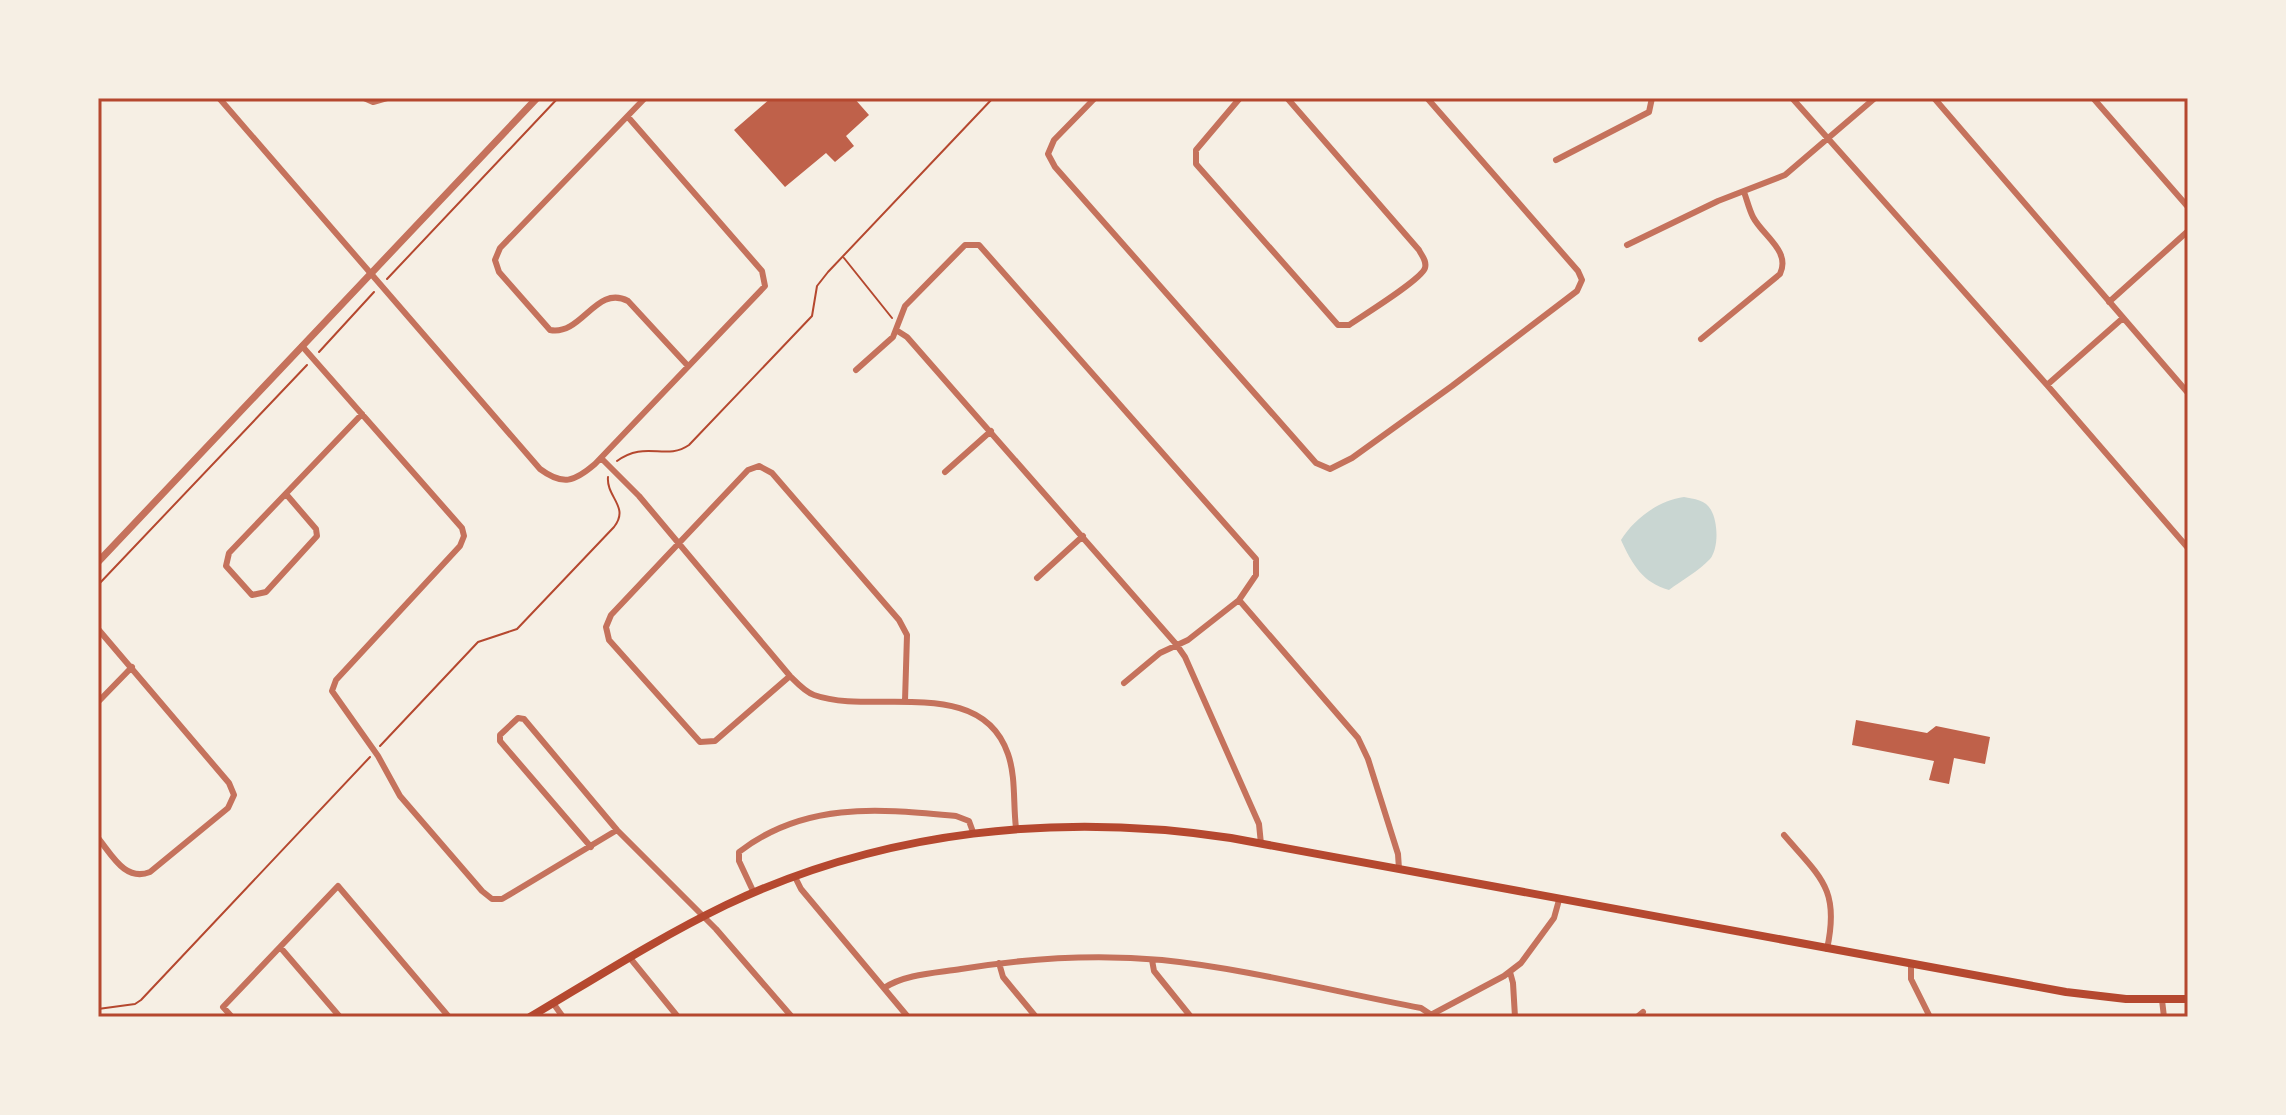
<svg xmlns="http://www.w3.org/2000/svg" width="2286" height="1115" font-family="Rubik,sans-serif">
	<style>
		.water { fill: #c9d6d2 }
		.building { fill: #bf614a }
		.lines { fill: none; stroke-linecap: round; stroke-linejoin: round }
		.path { stroke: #b5482f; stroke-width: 2 }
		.minor { stroke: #c5725c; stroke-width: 6 }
		.tertiary { stroke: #c5725c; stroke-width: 7 }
		.secondary { stroke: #b5482f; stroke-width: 8 }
		.neatline { fill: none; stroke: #b5482f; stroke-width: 3 }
	</style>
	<rect width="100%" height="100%" fill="#f6efe4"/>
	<path class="water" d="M1684,497C1694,499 1706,500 1711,510C1718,522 1719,548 1710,559C1699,571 1682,580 1669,590C1643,583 1632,564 1621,540C1634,519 1659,500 1684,497Z"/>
	<path class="building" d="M771,98H854L869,115L846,136L854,146L835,162L826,153L785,187L734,130Z
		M1856,720L1927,733L1936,726L1990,737L1985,764L1954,758L1949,784L1929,780L1934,761L1852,745Z"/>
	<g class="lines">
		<path class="path" d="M844,258L892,318
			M387,279L558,98
			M319,352L374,292
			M617,461C645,440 666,461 689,445L812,316L817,286L828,272L993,98
			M98,585L307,365
			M380,746L478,642L517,629L614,527C630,507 606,497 608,477
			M98,1009L135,1004L141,1000L370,757"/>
		<path class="minor" d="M219,98L540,469C563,486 574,482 595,464L765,286L762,271L628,117
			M364,98L373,102L387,98
			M645,98L500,248L495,260L499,272L550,330C582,336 596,284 628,301L688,366
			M1095,98L1054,140L1048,154L1055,167L1316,463L1330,469L1352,458L1452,386L1577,291L1582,280L1578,271L1427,98
			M1240,98L1196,150V164L1338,325H1349C1362,316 1421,280 1425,268C1427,261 1422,256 1419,250L1287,98
			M1792,98L2047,385L2188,548
			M1934,98L2188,393
			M2093,98L2188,207
			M1556,160L1649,112L1652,98
			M1627,245L1718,201L1785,175L1875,98
			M2109,302L2188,231
			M896,330L907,337L1176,644L1185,657L1259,824L1261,844
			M1701,339L1780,274C1791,251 1763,236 1753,217C1749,209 1747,200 1744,192
			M302,346L462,528L464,536L460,546L336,680L332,691L378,756L400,796L482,891L492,899H502L617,830L716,929L792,1017
			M856,370L893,337L905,306L965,245H979L1256,559V575L1239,600L1188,640L1160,653L1124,683
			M2047,385L2123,318
			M601,458L639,496L790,676C797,683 805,692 814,695C873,716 981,674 1008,754C1016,777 1013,804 1016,828
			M945,472L991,431
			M286,494L316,529L317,536L266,592L252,595L226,566L229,553L362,414
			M1037,578L1083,536
			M1239,600L1358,738L1368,759L1398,854L1399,869
			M98,629L229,783L234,795L228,808L150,872C125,882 112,855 98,838
			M790,676L715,741L700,742L609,640L606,627L611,615L748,470L759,466L772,473L899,620L907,635L905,701
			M98,702L132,667
			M1784,835C1821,878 1840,889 1827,949
			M591,847L500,741V735L518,718L524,719L617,830
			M795,877L801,889L908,1017
			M754,893L739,861V852C805,801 879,809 956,816L969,821L973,832
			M280,947L340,1017
			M630,958L678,1017
			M1152,960L1154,971L1191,1017
			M999,963L1003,977L1036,1017
			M1911,964V979L1930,1017
			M1510,972L1513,983L1515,1017
			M884,988C905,974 936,973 961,969C1028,958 1094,954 1162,960C1249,969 1335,992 1421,1008L1430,1014
			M2162,1000L2164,1017
			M553,1003L563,1017
			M232,1017L223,1007L338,886L449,1017
			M1427,1017L1504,976L1521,963L1554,918L1559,900
			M1637,1017L1643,1012"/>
		<path class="tertiary" d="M98,562L537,98"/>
		<path class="secondary" d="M530,1017C594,979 658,938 726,905C884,830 1059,812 1231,838L2066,992L2126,999H2188"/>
	</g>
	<rect width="2286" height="1115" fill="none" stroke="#f6efe4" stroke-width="200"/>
	<rect x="100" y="100" width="2086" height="915" class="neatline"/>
</svg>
